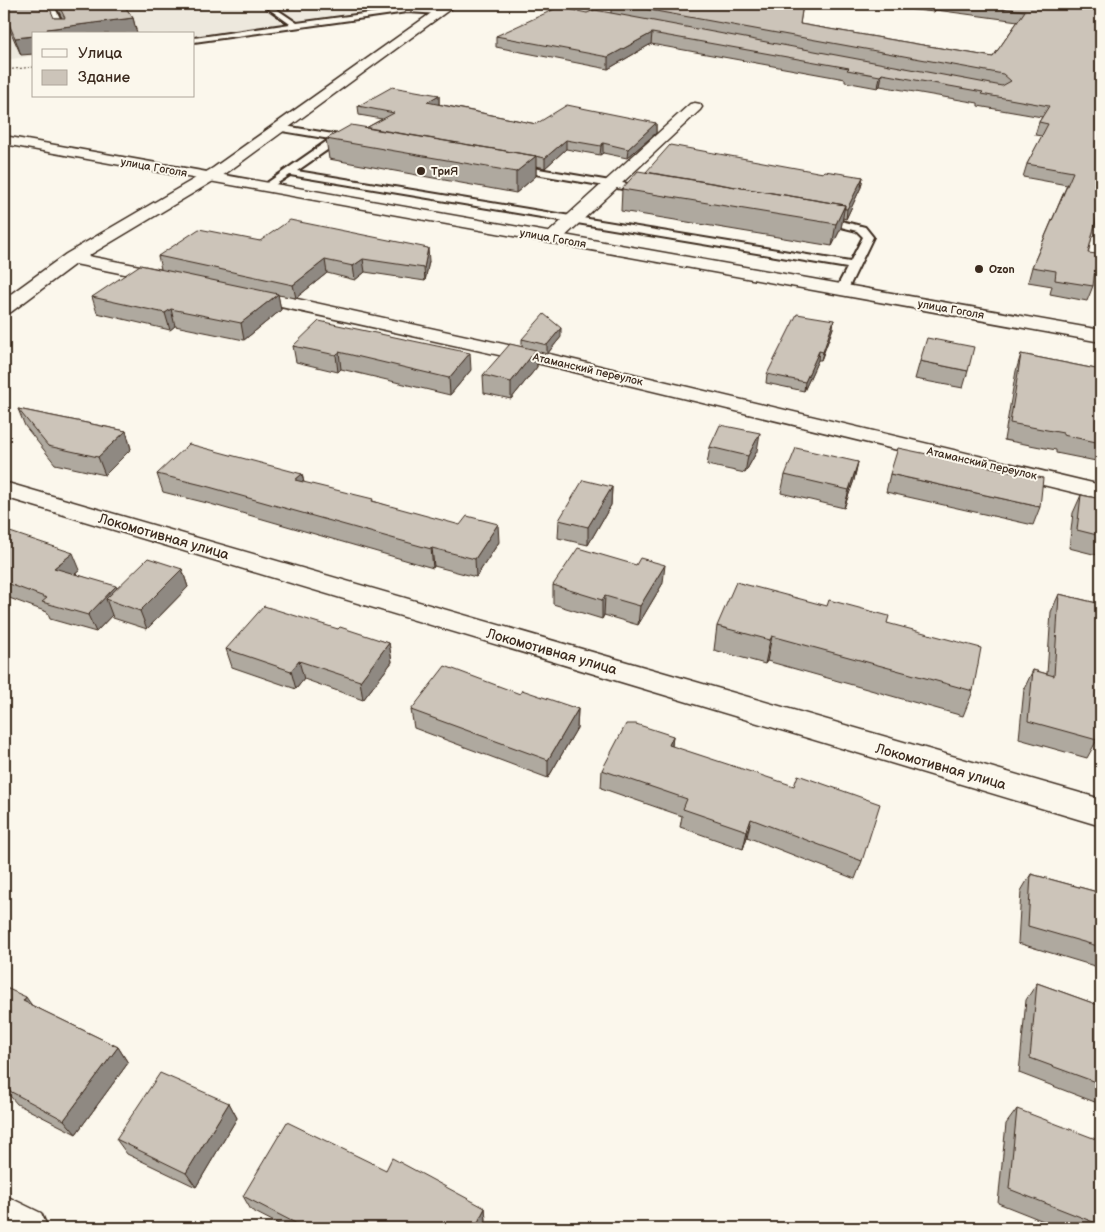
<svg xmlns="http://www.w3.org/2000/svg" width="1105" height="1232" font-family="'Balsamiq Sans',sans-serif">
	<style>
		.built { fill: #ede8dd }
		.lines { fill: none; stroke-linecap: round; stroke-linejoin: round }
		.lane-casing { stroke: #3b2a1e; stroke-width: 4 }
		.street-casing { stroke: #3b2a1e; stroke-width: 3 }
		.secondary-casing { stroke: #3b2a1e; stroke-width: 3 }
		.path { stroke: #3b2a1e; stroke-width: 1; stroke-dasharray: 2 2; stroke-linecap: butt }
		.lane { fill: #fbf7ec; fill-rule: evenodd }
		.street { fill: #fbf7ec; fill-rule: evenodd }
		.secondary { fill: #fbf7ec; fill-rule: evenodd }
		.wall { fill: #afa99f; stroke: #3b2a1e }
		.shaded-wall { fill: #8f8982; stroke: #3b2a1e }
		.building { fill: #ccc4b9; stroke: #3b2a1e }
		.poi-dot { fill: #3b2a1e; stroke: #fbf7ec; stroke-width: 2 }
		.labels { text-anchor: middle; stroke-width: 4; stroke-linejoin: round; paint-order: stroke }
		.far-street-label { font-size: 11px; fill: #3b2a1e; stroke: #fbf7ec }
		.far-poi-label { font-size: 11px; font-weight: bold; fill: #3b2a1e; stroke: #fbf7ec; text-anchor: start }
		.street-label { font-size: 14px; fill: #3b2a1e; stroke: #fbf7ec }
	</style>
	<rect width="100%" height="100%" fill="#fbf7ec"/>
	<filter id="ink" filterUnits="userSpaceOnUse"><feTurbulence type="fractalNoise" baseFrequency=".02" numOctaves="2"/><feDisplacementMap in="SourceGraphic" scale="10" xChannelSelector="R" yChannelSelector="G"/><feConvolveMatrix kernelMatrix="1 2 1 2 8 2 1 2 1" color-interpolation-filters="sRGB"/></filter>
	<g filter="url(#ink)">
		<path class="built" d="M4,4H408L194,37V34H34V56L4,60Z"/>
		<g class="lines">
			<g class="lane-casing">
				<path id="lane" d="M47,4H53L68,34H61Z
					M262,4H269L297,23L407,8L440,10L443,12L440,14L407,12L194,42V38L290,24Z
					M279,125L351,137L355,140L351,143L340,141L297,171L850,262L863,237L857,231L817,221V217L821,216L865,227L873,237L848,289L842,292L836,289L847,268L290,175L267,190L262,187L264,185L330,139L276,130L275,128Z
					M515,165L646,187L651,190L646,193L512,170L510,168Z"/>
			</g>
			<g class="street-casing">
				<path id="street" d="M444,4H457L225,174L88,256L176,273L178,277L176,281L169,283L75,264L11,312L4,314V299L66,254L213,168Z
					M530,4H552L595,12L601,15L595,18L535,7Z
					M695,103L700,104L702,107L700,110L559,242L553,243L547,242L544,238L547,234L690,104Z
					M242,287L545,353L1101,485V499L545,365L235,297L233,293L235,289Z
					M4,482L1101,799V826L4,497Z
					M4,1195L41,1213L48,1228H4Z"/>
			</g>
			<g class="secondary-casing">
				<path id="secondary" d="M4,136L1101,330V342L4,144Z"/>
			</g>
			<path class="path" d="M4,70L34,67"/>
			<use href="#lane" class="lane"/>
			<use href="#street" class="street"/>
			<use href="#secondary" class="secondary"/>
		</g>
		<path class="wall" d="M4,4L54,18H62L55,4H123L133,18L137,34H34L21,55L4,17Z
			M611,4H803L800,24L993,57L1018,21L936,10L934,12L859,4H1101L1097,216L1088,253L1093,286L1087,301L1050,294L1052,286L1028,282L1032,267L1067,185L1023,177L1027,164L1042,136L1035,135L1039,122L1042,117L978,106V103L880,86L878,88L845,82V79L651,44L608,69L496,47V36L587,13H611Z
			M439,95V104H438L536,124L656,123V133L627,158L603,153L600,155L566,149L545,168L536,166V176L516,193L329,159L326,139L366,128L382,119L359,115L358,106Z
			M646,172L823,173L863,177L861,187L846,219L843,218L841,228L832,246L621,211L622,189Z
			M260,241L429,261L425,281L365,272L355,280L327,273L296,298L278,295L281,310L244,340L175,326L170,330L97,313L92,297L161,269L158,256Z
			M833,328L821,360H818L804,391L766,383L767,374Z
			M561,337L547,354L536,351L537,367L511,399L484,393L483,375L522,347V339Z
			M293,346L471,370L450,395L341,369L338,372L296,362Z
			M1021,354L1101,370V462L1056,453V450L1004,440L1016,371Z
			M920,361L968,371L963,388L915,379Z
			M18,409L126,431L131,449L105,475L55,464L25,426Z
			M710,447L757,451L745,473L707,465Z
			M858,462L854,480L844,508L781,493L785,475Z
			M157,474H302L304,483L373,501L499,542L476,577L434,566L433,568L207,503L163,492Z
			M890,474L1040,507L1033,525L886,492Z
			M612,487L611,505L588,545L558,538L559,520Z
			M1081,495L1101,499V556L1069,548L1073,513Z
			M4,530L80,570L75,574L117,588L182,569L188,587L147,629L113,618L112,615L96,632L50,619L47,612L4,596Z
			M663,583L638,625L604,615L602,619L553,604V585Z
			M1059,594L1101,604V668H1100L1097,740L1087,758L1019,739L1024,689L1033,670L1047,674L1051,612Z
			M887,623L973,691L963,716L767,661L765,664L714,650L717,626Z
			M338,629L389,643L392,662L363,700L304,679L296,689L232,667L226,649Z
			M520,694L578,709L577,728L548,778L414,728L411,710Z
			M673,736L672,746L862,861L855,879L747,837L743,849L680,827L682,816L601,788L602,770Z
			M1031,874L1101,893V968L1018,943L1021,891Z
			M1037,983L1101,1006V1102L1100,1104L1019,1073L1026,1000Z
			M4,987L33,1006L118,1047L128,1063L76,1134L17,1104L4,1089Z
			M229,1103L237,1118L196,1187L127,1154L116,1139Z
			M1017,1109L1101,1225L1097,1228H1061L998,1203L1006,1124Z
			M386,1170L485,1208L486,1221L483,1228H286L251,1210L243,1196Z"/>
		<path class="shaded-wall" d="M936,4H938L936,10L934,12Z
			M133,18L137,34H48L47,29Z
			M652,33L651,44L608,69V57Z
			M34,36V54L21,55L15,38Z
			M882,74L880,86L878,88L880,76Z
			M439,95V104L427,111V102Z
			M656,123V133L627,158L628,149Z
			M566,140V149L545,168V158Z
			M603,143V153L600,155L601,146Z
			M536,156V176L516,193V172Z
			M863,177L861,187L846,219L847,209Z
			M845,205L841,228L832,246L836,224Z
			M428,248L429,261L425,281L424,268Z
			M363,259L365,272L355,280L353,266Z
			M325,260L327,273L296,298L293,285Z
			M278,294L281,310L244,340L241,323Z
			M171,309L175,326L170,330L165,313Z
			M834,320L833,328L821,360L823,352Z
			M561,328V337L547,354V345Z
			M536,350L537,367L511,399V382Z
			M819,351L818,360L804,391L805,382Z
			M339,352L341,369L338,372L336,355Z
			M470,353L471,370L450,395L449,378Z
			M126,431L131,449L105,475L98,457Z
			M760,433L757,451L745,473L748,456Z
			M858,462L854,480L844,508L849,490Z
			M302,474L306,492L295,480Z
			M612,487L611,505L588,545V527Z
			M498,524L499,542L476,577L475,559Z
			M432,548L434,566L433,568L431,549Z
			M73,553L80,570L62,585L54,568Z
			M665,565L663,583L638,625L640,606Z
			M182,569L188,587L147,629L140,611Z
			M116,586L123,603L106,599L112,615L96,632L88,615Z
			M605,596L604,615L602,619V600Z
			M772,636L767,661L765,664L770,640Z
			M389,643L392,662L363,700L360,681Z
			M299,661L304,679L296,689L291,671Z
			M578,709L577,728L548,778V760Z
			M673,736L671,754L669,745Z
			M751,819L747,837L743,849L747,831Z
			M26,997L38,1014L23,1001Z
			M118,1047L128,1063L76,1134L64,1120Z
			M229,1103L237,1118L196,1187L186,1173Z
			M485,1208L486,1221L483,1228H475Z"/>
		<path class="building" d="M4,4H48L54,18H65L58,4H123L133,18L47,29L49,34H34V36L15,38L4,12Z
			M617,4H803L800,24L993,57L1025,11L968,4H1101V205L1097,216L1088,253L1097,254L1093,286L1055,280L1056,271L1032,267L1073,172L1027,164L1048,124L1039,122L1049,106L981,94L983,92L882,74L880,76L847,70L849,68L652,33L608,57L496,36L559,7L587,13L595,10L1002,86L1011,81L1003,74Z
			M392,87L439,95L427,102L536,124L567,105L656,123L628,149L603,143L601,146L566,140L545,158L535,156H536L366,128L394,113L358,106Z
			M351,125L536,156L516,172L326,139Z
			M670,145L823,173L825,171L863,177L847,209H845V205L646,172Z
			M638,171L845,205L836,224L622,189Z
			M290,220L428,248L424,268L363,259L353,266L325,260L293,285L158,256L199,229L260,241Z
			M140,265L278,294L241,323L171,309L165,313L92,297Z
			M544,314L561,328L547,345L522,339Z
			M797,314L834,320L823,352L819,351L805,382L767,374Z
			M319,321L470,353L449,378L339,352L336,355L293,346Z
			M927,338L974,347L968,371L920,361Z
			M510,344L536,350L511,382L483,375Z
			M1021,354L1101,370V443L1063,435V433L1010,423Z
			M18,409L126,431L98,457L48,446Z
			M720,425L760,433L748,456L710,447Z
			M189,444L302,474L295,480L373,499L372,501L460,525L467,516L498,524L475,559L432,548L431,549L202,485L157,474Z
			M796,448L858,462L849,490L785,475Z
			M898,448L1043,478L1040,507L890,474Z
			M583,480L612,487L588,527L559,520Z
			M1081,495L1101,499V536L1077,530Z
			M4,530L73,553L54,568L116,586L88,615L42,602L47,598L4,582Z
			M578,548L636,565L640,558L665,565L640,606L605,596L602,600L553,585Z
			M148,558L182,569L140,611L106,599Z
			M736,582L827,606L829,600L889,616L887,623L981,648L973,691L772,636L770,640L717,626Z
			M1059,594L1101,604V651L1097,740L1028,721L1033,670L1054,676Z
			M264,606L338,629L340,627L389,643L360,681L299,661L291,671L226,649Z
			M445,666L520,694L522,690L578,709L548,760L411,710Z
			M626,724H636L673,736L669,745L794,786L798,775L880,804L862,861L751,819L747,831L683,809L687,799L602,770Z
			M1031,874L1101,893V947L1028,926Z
			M1037,983L1101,1006V1084L1030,1058Z
			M4,987L26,997L23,1001L118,1047L64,1120L4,1088L10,1080L4,1077Z
			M160,1073L229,1103L186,1173L116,1139Z
			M1017,1109L1101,1141V1225L1009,1189Z
			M287,1122L386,1170L392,1158L485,1208L475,1228H310L306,1226L305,1228L243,1196Z"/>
	</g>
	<g class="poi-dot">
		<circle cx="421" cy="171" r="5"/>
		<circle cx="979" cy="269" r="5"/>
	</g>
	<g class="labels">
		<g class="far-street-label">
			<text transform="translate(154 167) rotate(10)" y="4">улица Гоголя</text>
			<text transform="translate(553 238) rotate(10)" y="4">улица Гоголя</text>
			<text transform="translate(951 309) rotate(10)" y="4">улица Гоголя</text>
			<text transform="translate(588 369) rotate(13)" y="4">Атаманский переулок</text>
			<text transform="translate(982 463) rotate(13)" y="4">Атаманский переулок</text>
		</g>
		<g class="far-poi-label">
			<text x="431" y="175">ТриЯ</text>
			<text x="989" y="273">Ozon</text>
		</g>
		<g class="street-label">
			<text transform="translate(164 536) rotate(16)" y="5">Локомотивная улица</text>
			<text transform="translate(552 651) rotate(16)" y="5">Локомотивная улица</text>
			<text transform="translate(941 766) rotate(16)" y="5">Локомотивная улица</text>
		</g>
	</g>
	<rect width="1105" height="1232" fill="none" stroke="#fbf7ec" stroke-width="20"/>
	<rect x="10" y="10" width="1085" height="1212" fill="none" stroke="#3b2a1e" stroke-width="2" filter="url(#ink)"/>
	<rect x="32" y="32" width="162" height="65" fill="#fbf7ec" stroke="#aea59a"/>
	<rect x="42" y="49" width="25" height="8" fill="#fbf7ec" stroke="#aea59a"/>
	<text x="78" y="58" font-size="15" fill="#3b2a1e">Улица</text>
	<rect x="42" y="70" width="25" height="15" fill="#ccc4b9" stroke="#aea59a"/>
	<text x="78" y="82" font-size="15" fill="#3b2a1e">Здание</text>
</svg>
